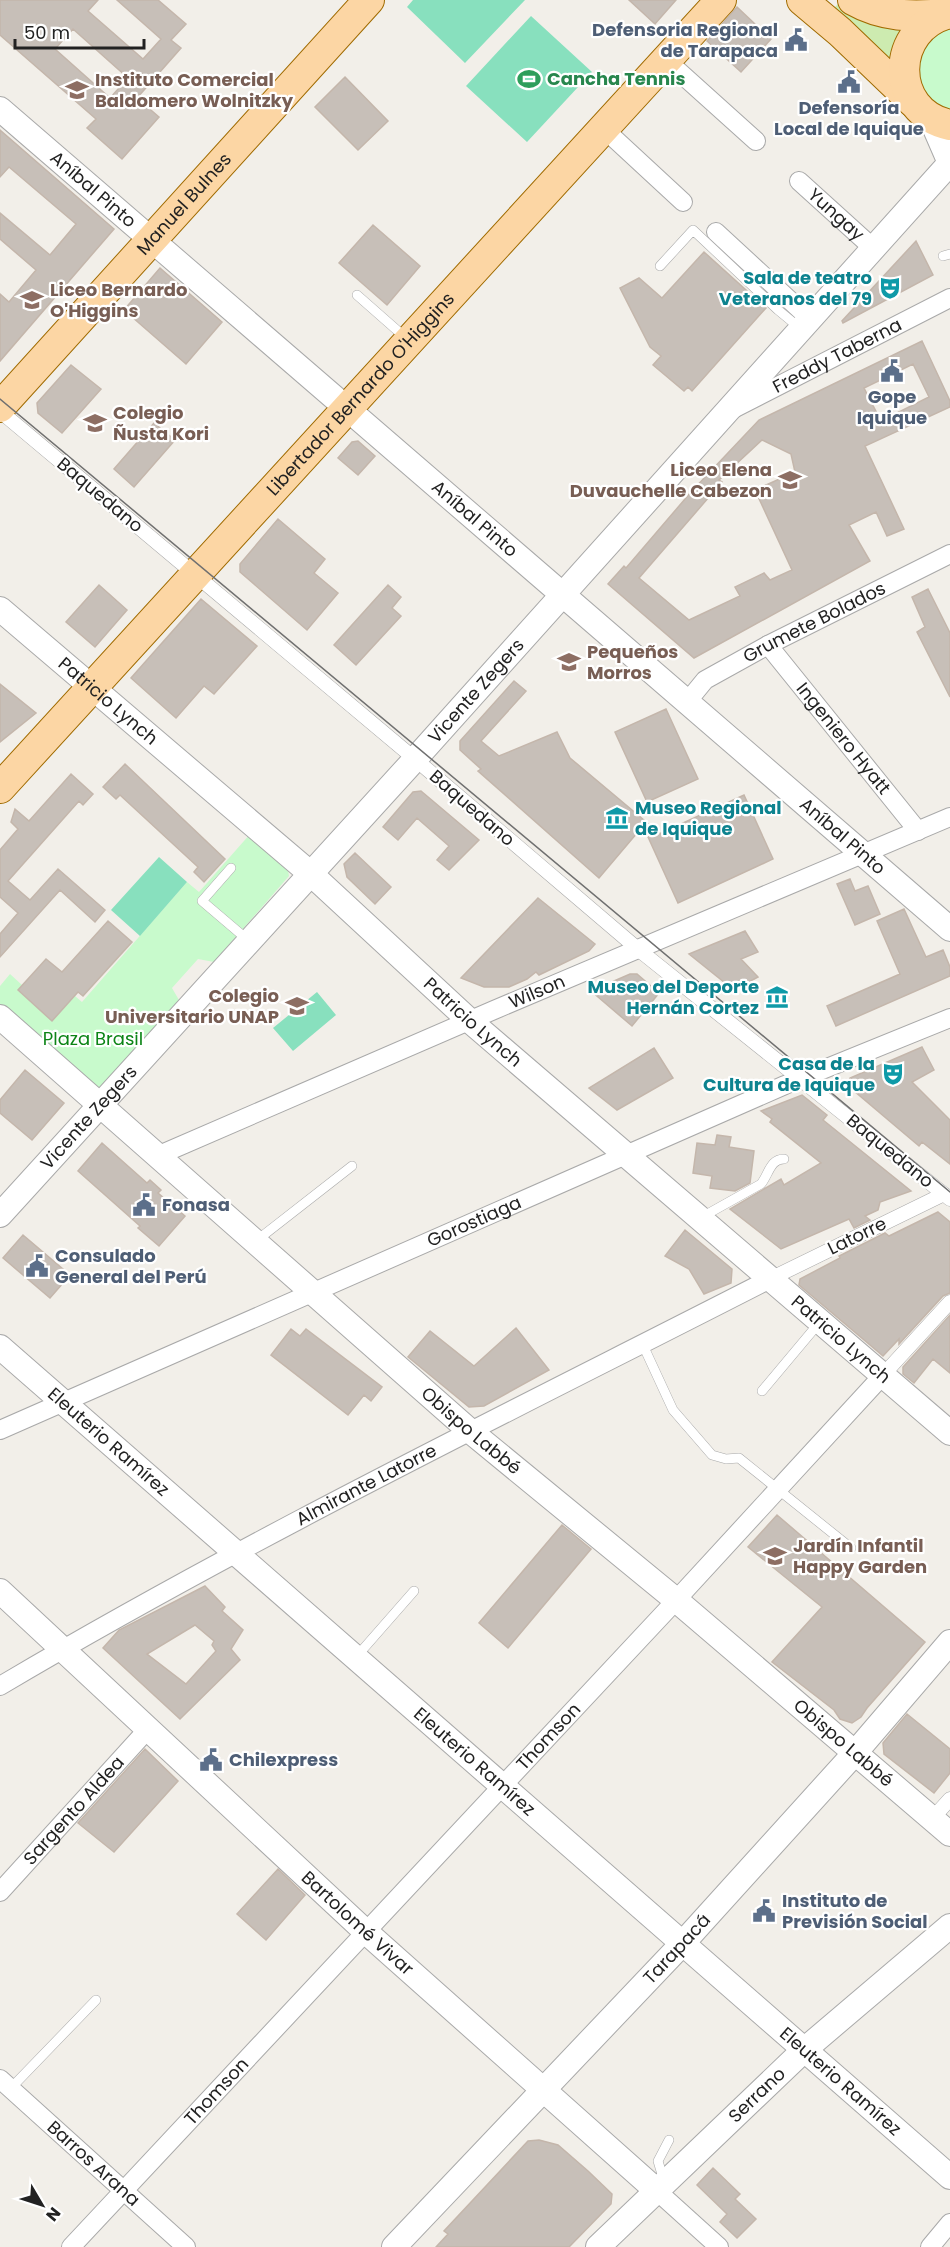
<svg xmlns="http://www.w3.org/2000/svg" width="950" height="2247" font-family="Poppins,sans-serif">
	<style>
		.grass { fill: #cdebb0 }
		.park { fill: #c8facc }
		.pitch { fill: #88e0be }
		.building { fill: #c7bfb8; stroke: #c4b6ab; stroke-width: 1.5; fill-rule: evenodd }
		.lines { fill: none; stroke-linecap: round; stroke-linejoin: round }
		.service-casing { stroke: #a9a9a9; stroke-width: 10 }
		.pedestrian-casing { stroke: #a9a9a9; stroke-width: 15 }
		.minor-casing { stroke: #a9a9a9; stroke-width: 20 }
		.tertiary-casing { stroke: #a9a9a9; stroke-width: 26 }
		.primary-casing { stroke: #a06b00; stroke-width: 32 }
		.service { stroke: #fff; stroke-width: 9 }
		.pedestrian { stroke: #fff; stroke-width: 14 }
		.minor { stroke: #fff; stroke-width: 18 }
		.tertiary { stroke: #fff; stroke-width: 24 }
		.primary { stroke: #fcd6a4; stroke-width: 30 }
		.tram { stroke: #707070; stroke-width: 1.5 }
		.labels { text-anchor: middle; stroke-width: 4.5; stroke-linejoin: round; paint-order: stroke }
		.service-label { font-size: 18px; font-weight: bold; fill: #4e5e75; stroke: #fff; text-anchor: start }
		.leisure-label { font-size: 18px; font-weight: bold; fill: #27864d; stroke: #fff; text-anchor: start }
		.education-label { font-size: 18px; font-weight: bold; fill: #785e54; stroke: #fff; text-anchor: start }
		.street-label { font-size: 18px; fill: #222; stroke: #fff }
		.culture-label { font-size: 18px; font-weight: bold; fill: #0d838f; stroke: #fff; text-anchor: end }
		.park-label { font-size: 18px; fill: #0c8416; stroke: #fff }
	</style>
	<rect width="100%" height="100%" fill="#f2efe9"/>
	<path class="grass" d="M840,2L902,28L899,70L834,8Z"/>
	<path class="park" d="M950,27V121L942,119L912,73L928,38Z
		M251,833L287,865L289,876L214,962L198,959L172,988L179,1000L101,1087L93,1089L0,1011V986L10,974L22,985L18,990L52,1021L75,996L82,1002L187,882L199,892Z"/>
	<path class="pitch" d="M413,0H525L465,63L407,7Z
		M531,16L592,72L527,142L466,86Z
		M159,857L187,882L140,936L111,910Z
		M317,992L336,1015L293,1051L273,1028Z"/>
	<path class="building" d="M0,0H98L88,11L143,59L161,39L117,0H158L186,24L171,40L181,48L137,98L159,117L122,159L87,128L96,119L0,35ZM73,29L128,78L110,98L55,49Z
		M629,0H676L655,24Z
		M737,7L771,39L741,72L707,41Z
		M345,77L388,121L358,150L315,107Z
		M0,130L114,229L0,361V294L9,302L36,270L0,239V213L50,255L76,224L9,167L0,177Z
		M373,225L420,266L387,305L339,263Z
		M916,241L933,275L843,323L842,321Z
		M704,252L766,308L692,391L688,387L684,391L653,365L661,356L650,347L620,288L639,278L662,298Z
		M160,268L222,322L186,364L124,310Z
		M922,341L950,401V407L865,446L904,529L887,536L876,512L849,525L870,561L694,658L608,584L624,566L626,568L691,492L759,420ZM913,364L929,397L881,421L864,388ZM762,440L791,454L795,472L755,490L792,570L770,580L764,573L735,587L740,596L689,620L639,578L722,482L719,480Z
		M71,365L101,389L62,433L38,413L37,403Z
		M154,423L175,440L134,487L114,469Z
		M358,441L375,456L358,475L338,458L352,442Z
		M278,519L325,559L314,573L338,593L307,630L240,572V564Z
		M99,585L127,610L95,647L66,622Z
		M388,585L401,597L392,608L401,616L356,665L334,645Z
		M928,589L950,633V697L917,632L925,627L912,597Z
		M201,599L257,646L214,694L204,686L176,718L131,678Z
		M514,681L526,691L481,741L499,756L557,732L570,758L663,836L661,833L744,795L773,859L678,903L643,826L599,878L478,771L481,769L460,750V741Z
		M0,684L36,713L0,742Z
		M666,709L698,779L647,802L615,732Z
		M125,764L225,859L204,882L194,872L198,867L120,795L116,799L103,787Z
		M71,774L93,794L83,805L79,801L8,881L30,900L58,869L105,910L95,922L60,890L0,957V934L18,913L0,897V850L18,829L11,822L15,809L29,821Z
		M421,791L479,840L449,870L437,860L449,846L417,818L398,840L383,827L413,792Z
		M355,853L391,887L375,904L347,877L344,864Z
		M850,879L855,891L868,886L880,914L855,925L837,884Z
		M538,898L595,944L589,951L539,975L536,972L527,979L509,987H484L461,978Z
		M904,909L926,957L943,950L950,967V976L836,1026L827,1006L900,974L877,921Z
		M108,921L132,942L83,996L78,992L52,1021L18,990L46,959L62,972Z
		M745,931L758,952L741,959L758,977L734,990L689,954Z
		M630,974H637L659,993L632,1026L591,991Z
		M922,1047L934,1070L912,1082L950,1120V1164L922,1142L919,1146L847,1085L850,1078Z
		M654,1048L673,1078L617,1110L589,1088Z
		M25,1070L64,1103L32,1140L0,1113V1100Z
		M802,1095L827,1115L823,1120L911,1191L880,1202L878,1210L865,1216L870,1220L854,1228L849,1219L781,1249L730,1209L781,1179L784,1185L821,1163L770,1122L772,1119L761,1111Z
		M717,1135L731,1137L729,1147L754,1151L750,1183L735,1191L710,1188L712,1176L693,1173L697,1143L715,1145Z
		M102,1143L147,1183L150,1180L161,1190L158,1193L185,1216L159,1246L138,1228L140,1226L78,1171Z
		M938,1212L950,1222V1293L943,1296L899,1344V1339L883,1356L799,1285L800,1279L840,1258L839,1256L885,1233L889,1236Z
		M685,1230L732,1269L731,1283L704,1294L689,1269L665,1256Z
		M23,1235L70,1275L50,1298L3,1258Z
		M950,1315V1373L933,1359L914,1383L903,1374V1367Z
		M516,1328L549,1370L484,1406L469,1407L408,1357L430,1331L474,1366Z
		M291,1329L300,1336L306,1329L382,1387L371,1401L364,1395L348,1415L271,1355Z
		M777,1515L925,1642L867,1708L861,1717L852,1723L840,1719L834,1710L772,1662L822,1607L748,1547Z
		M562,1525L591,1549L508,1648L479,1623Z
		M205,1586L225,1607L222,1611L243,1630L231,1649L240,1660L180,1719L103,1648L119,1630ZM195,1625L214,1641L212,1645L216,1651L186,1684L147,1654Z
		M907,1714L950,1749V1773L934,1793L884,1754L883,1743Z
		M145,1749L178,1781L114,1852L78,1823Z
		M278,1869L305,1895L266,1940L237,1914Z
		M539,2140L558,2145L588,2171L612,2194L611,2204L569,2247H436L448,2234L444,2231L528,2141Z
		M713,2168L740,2194L735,2199L756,2219L737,2238L720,2222L727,2214L697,2185Z"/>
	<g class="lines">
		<g class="service-casing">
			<path id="service" d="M943,256L950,254
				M660,266L693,230L778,310L801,329
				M357,295L407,339
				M231,868L202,901L249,941
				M702,1217L761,1184C769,1174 770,1159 784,1159
				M256,1241L352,1166
				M642,1343L673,1410L712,1455L726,1459L739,1458L851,1548
				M762,1391L819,1323
				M357,1656L414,1591
				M11,2088L96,2000
				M664,2181L658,2161L669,2140"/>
		</g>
		<g class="pedestrian-casing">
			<path id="pedestrian" d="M0,411L415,759L639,950L950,1199
				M770,1279L944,1194
				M883,1375L950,1302
				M932,1819L950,1799"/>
		</g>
		<g class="minor-casing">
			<g id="minor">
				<path d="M666,60L756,141"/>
				<path d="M603,128L683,202"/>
				<path id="s1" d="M799,181L873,248"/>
				<path d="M716,232L810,319"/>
				<path id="s2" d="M733,409L950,298"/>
				<path id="s3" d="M768,645L918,831"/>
				<path id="s4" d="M687,702L705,680L768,645L950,554"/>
				<path id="s5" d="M157,1156L494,1010L950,817"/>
				<path id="s6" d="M0,1430L785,1085L950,1018"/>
				<path id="s7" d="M0,1686C250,1538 512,1411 770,1279"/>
				<path id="s8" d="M0,1892L148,1729"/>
				<path id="s9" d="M0,2079L186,2247"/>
				<path d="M657,2191L719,2247"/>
				<path id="s10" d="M71,2247L666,1611L883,1375"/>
				<path d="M930,2247L950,2223"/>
			</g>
		</g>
		<g class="tertiary-casing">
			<g id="tertiary">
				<path id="s11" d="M0,109L950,929"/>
				<path id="s12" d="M0,609L311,874L471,1022L950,1433"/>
				<path id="s13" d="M0,1017L470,1431L676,1600L950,1834"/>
				<path id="s14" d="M0,1215L408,767L950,163L930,117"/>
				<path id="s15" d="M0,1347L950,2177"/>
				<path id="s16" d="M0,1591L366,1932L657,2191"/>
				<path id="s17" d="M394,2247L682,1944L854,1754L950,1642"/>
				<path id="s18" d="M598,2247L804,2050L950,1926"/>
			</g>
		</g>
		<g class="primary-casing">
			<g id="primary">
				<path d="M802,0L840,32L913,102"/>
				<path d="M853,0C883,17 912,17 945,14"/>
				<path d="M950,13C890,27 888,112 950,125"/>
				<path id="s19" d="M0,407L369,0"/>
				<path id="s20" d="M0,788L721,0"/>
			</g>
		</g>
		<use href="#service" class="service"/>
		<use href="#pedestrian" class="pedestrian"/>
		<use href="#minor" class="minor"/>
		<use href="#tertiary" class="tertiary"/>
		<use href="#primary" class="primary"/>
		<path class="tram" d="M0,399L950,1192"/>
	</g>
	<defs>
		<g id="civic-bare" transform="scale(1.8)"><path d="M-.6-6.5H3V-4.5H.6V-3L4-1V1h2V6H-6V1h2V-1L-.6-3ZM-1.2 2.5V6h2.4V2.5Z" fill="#5c6f8a" stroke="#fff" stroke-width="2.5" paint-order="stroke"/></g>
		<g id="stadium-bare" transform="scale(1.8)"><path d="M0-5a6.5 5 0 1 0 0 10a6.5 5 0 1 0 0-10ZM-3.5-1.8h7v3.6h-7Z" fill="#2e9e5b" stroke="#fff" stroke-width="2.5" paint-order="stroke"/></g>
		<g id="school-bare" transform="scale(1.8)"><path d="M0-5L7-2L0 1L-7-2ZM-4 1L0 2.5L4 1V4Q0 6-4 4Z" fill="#8d6e63" stroke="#fff" stroke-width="2.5" paint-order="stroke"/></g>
		<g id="theatre-bare" transform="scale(1.8)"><path d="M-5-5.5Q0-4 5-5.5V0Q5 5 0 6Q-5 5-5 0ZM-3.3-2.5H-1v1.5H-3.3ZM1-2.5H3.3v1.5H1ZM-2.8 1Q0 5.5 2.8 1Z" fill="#0f9aa8" stroke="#fff" stroke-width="2.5" paint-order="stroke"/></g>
		<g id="museum-bare" transform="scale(1.8)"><path d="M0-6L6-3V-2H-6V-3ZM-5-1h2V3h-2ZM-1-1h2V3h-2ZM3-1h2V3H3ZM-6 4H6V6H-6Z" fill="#0f9aa8" stroke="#fff" stroke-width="2.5" paint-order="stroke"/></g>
	</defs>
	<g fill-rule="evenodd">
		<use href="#civic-bare" x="796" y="40"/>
		<use href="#stadium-bare" x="529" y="79"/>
		<use href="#civic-bare" x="849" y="82"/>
		<use href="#school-bare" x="77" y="90"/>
		<use href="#theatre-bare" x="890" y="288"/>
		<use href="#school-bare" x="32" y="300"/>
		<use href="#civic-bare" x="892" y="371"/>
		<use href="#school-bare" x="95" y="423"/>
		<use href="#school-bare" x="790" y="480"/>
		<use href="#school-bare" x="569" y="662"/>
		<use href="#museum-bare" x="617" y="818"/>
		<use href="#museum-bare" x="777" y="997"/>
		<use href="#school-bare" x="297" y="1006"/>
		<use href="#theatre-bare" x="893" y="1074"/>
		<use href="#civic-bare" x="144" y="1205"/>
		<use href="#civic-bare" x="37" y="1266"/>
		<use href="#school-bare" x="775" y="1556"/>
		<use href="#civic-bare" x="211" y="1760"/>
		<use href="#civic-bare" x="764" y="1911"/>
	</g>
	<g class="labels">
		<g class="service-label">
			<text x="778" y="36" text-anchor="end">Defensoria Regional<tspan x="778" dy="21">de Tarapaca</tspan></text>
			<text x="849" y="114" text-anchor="middle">Defensoría<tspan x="849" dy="21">Local de Iquique</tspan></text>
			<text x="892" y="403" text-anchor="middle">Gope<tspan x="892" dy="21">Iquique</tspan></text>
			<text x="162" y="1211">Fonasa</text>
			<text x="55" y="1262">Consulado<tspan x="55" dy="21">General del Perú</tspan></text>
			<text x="229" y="1766">Chilexpress</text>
			<text x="782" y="1907">Instituto de<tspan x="782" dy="21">Previsión Social</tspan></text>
		</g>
		<g class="leisure-label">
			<text x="547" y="85">Cancha Tennis</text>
		</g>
		<g class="education-label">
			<text x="95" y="86">Instituto Comercial<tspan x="95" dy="21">Baldomero Wolnitzky</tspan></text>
			<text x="50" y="296">Liceo Bernardo<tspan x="50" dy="21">O'Higgins</tspan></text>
			<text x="113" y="419">Colegio<tspan x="113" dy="21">Ñusta Kori</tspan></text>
			<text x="772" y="476" text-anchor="end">Liceo Elena<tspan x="772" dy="21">Duvauchelle Cabezon</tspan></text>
			<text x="587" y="658">Pequeños<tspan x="587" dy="21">Morros</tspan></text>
			<text x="279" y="1002" text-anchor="end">Colegio<tspan x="279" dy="21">Universitario UNAP</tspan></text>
			<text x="793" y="1552">Jardín Infantil<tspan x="793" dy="21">Happy Garden</tspan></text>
		</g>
		<g class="street-label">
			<text dy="6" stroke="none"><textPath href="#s11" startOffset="123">Aníbal Pinto</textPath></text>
			<text dy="6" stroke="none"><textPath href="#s19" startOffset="274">Manuel Bulnes</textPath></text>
			<text dy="6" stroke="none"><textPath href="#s1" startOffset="50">Yungay</textPath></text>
			<text dy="6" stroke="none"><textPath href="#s2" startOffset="117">Freddy Taberna</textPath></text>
			<text dy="6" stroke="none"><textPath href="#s20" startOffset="534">Libertador Bernardo O'Higgins</textPath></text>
			<text transform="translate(100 495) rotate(40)" y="6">Baquedano</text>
			<text dy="6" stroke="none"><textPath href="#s11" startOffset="627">Aníbal Pinto</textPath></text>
			<text dy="6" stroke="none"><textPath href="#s4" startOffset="152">Grumete Bolados</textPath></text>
			<text dy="6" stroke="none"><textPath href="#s14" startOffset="708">Vicente Zegers</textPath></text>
			<text dy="6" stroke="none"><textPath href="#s12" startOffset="142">Patricio Lynch</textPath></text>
			<text dy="6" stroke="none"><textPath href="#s3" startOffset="120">Ingeniero Hyatt</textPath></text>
			<text transform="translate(472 808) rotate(41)" y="6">Baquedano</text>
			<text dy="6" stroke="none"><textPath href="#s11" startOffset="1113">Aníbal Pinto</textPath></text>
			<text dy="6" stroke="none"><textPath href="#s5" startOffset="414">Wilson</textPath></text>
			<text dy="6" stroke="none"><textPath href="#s12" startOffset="628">Patricio Lynch</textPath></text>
			<text dy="6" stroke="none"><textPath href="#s14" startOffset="132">Vicente Zegers</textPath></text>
			<text transform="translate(890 1151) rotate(39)" y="6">Baquedano</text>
			<text dy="6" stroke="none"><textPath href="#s6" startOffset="518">Gorostiaga</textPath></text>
			<text transform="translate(857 1236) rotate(-26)" y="6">Latorre</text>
			<text dy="6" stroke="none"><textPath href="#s12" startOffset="1114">Patricio Lynch</textPath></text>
			<text dy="6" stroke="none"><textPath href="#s13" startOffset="627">Obispo Labbé</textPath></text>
			<text dy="6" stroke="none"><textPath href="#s15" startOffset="144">Eleuterio Ramírez</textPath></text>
			<text dy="6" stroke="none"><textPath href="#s7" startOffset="418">Almirante Latorre</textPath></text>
			<text dy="6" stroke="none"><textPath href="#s10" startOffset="699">Thomson</textPath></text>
			<text dy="6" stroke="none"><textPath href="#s13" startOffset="1113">Obispo Labbé</textPath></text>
			<text dy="6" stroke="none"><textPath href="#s15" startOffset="630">Eleuterio Ramírez</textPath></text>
			<text dy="6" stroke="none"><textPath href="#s8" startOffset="110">Sargento Aldea</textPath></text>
			<text dy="6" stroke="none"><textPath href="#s16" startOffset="488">Bartolomé Vivar</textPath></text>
			<text dy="6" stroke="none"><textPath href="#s17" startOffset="411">Tarapacá</textPath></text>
			<text dy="6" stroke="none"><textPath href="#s15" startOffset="1116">Eleuterio Ramírez</textPath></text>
			<text dy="6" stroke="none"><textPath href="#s10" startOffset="213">Thomson</textPath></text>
			<text dy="6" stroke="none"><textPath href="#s18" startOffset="220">Serrano</textPath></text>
			<text dy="6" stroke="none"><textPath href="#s9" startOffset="126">Barros Arana</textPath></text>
		</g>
		<g class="culture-label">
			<text x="872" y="284">Sala de teatro<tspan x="872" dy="21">Veteranos del 79</tspan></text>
			<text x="635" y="814" text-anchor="start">Museo Regional<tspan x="635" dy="21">de Iquique</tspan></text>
			<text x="759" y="993">Museo del Deporte<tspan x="759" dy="21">Hernán Cortez</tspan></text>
			<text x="875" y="1070">Casa de la<tspan x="875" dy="21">Cultura de Iquique</tspan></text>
		</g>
		<g class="park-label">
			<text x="93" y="1045">Plaza Brasil</text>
		</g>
	</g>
	<g transform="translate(42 2205) rotate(129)" stroke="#ffffff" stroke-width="4.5" paint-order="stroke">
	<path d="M0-4.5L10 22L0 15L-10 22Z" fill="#222222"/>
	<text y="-9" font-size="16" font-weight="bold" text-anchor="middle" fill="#222222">N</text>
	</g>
	<path d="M15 39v9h129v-9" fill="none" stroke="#222222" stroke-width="3"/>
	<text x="24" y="39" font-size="18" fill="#222222" stroke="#ffffff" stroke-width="4.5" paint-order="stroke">50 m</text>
</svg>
